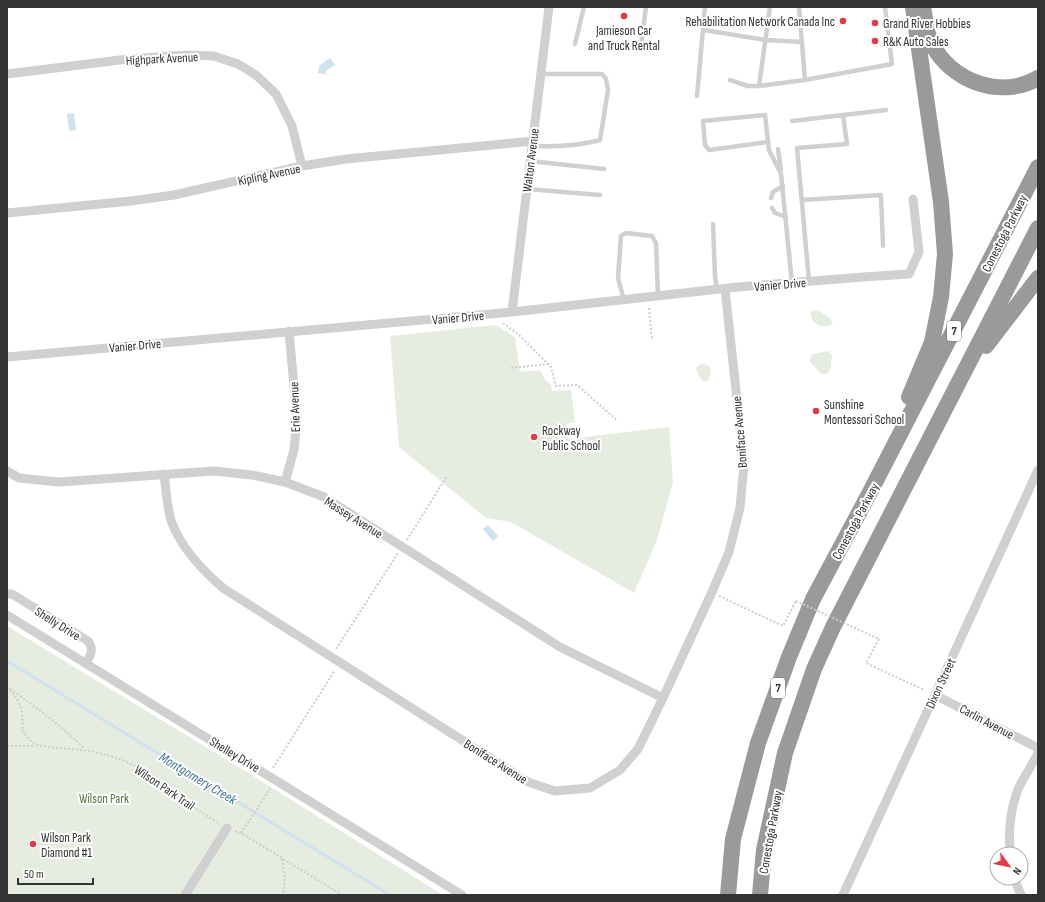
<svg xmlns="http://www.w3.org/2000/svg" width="1045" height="902" font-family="'Sofia Sans Condensed',sans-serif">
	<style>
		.green { fill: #e6ecdf }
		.water { fill: #cfe2ee }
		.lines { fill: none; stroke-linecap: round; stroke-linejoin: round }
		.stream { stroke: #cfe2ee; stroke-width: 3 }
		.path { stroke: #cdcdcd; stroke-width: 2; stroke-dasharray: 2 2; stroke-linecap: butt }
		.service { stroke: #d0d0d0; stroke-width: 4.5 }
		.minor { stroke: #d0d0d0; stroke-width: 9 }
		.motorway { stroke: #9a9a9a; stroke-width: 16 }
		.path-bridge { stroke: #cdcdcd; stroke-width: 2; stroke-dasharray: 2 2; stroke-linecap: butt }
		.poi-dot { fill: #e63946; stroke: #fff; stroke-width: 1.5 }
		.labels { text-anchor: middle; stroke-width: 4; stroke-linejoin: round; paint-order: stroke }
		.shield { fill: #fff; stroke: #707070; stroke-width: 1 }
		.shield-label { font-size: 12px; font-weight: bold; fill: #333 }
		.poi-label { font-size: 13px; fill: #333; stroke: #fff; text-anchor: start }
		.street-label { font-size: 13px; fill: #333; stroke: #fff }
		.park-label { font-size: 13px; fill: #56703f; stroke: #fff }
		.water-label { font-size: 14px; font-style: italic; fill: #3f7597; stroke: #fff }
	</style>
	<rect width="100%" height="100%" fill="#fff"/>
	<path class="green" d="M814,310C822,312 827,315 833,322L830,326H819L813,321L810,313Z
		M496,325L515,337L520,372L540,370L546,381L551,384L552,391L571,390L575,422L567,424L568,439L669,427L673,482L657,540L634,593L511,522L486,518L399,447L390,336Z
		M828,351L832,356L831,368L827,374H821L809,360L813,354Z
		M704,364L709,366L711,370L709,380L706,382C700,380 698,374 696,368L699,365Z
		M7,626L250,774L443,895H7Z"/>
	<path class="water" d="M330,58L335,65L326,71V74L318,73L319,66Z
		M74,113L76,130L69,131L67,114Z
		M488,525L498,536L493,541L483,529Z"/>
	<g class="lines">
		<path class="stream" d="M7,661L390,895"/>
		<path class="path" d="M649,308L652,340
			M503,323L520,336L551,367L556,386L577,385L617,420
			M511,368L548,364
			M407,540L447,476
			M719,596L783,626L796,601
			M879,639L866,663L924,690
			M336,649L398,553
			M7,687C14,695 21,702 22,713C24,730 19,732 35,744C40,748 84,749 95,752C108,755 122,759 135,766C165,782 190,807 220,824
			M10,689C36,707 61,726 84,748
			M7,746H35
			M273,768L335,670
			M235,831L241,833L342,895
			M241,833L265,797L270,788
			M282,859L285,879L283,895"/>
		<path class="service" d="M770,7L759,86L805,80L892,64L885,7
			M799,7L805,80
			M800,23L834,19
			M704,30L766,40L802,42
			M575,44L584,7
			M641,45L646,7
			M730,80L748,86H759
			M697,96L705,7
			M792,121L886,110
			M767,142L709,150L705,145L703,121L765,115L769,150L781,174L792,283
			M532,146C554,147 578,146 600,140L608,90L606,79L602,74H541
			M778,149L781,170
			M530,161L604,169
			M527,189L600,195
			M771,198L773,192L783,186
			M802,200L881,195L883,246
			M772,208L775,213L786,217
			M713,224L715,277L717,290
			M809,281L797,148L847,144L843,115
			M624,300L618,278L621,236L626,233L652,236L656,243L658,296"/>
		<path class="minor" d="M7,74L128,59L187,55L214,56L238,64L256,75L276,94L292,126L302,166
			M7,213L131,201L174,195L302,166L346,159L533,141
			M512,312L549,7
			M7,357L512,312L738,287L863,277L909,274L919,252L913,199
			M7,471L19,478L59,482L214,471L252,475L285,482L324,497L560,647L663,698
			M164,474C166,488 167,510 172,523C182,549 202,570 223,588L528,782L555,791L590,788L620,770L638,749L663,698L712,592L729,552L740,508L744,464L725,289
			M285,482L294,450L297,420L289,331
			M7,594H12L88,641C94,649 91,655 86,663
			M7,615L462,895
			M935,695L1038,748
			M1011,854C1007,834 1011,808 1018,789C1024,777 1032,765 1038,753
			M1014,878L1021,895
			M185,895L227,828
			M843,895L1038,470"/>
		<path class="motorway" d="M924,11C925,22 927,35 932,44C951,81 1001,100 1038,78
			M986,346L1038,278
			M909,397L932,342L941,297L945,254L941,202L913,7
			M728,895L733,839L758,743L789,657L813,599L869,494L1038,167
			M760,895L764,850L785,753L814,669L833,627L1038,228"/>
		<path class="path-bridge" d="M796,601L879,639"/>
	</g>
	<g class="poi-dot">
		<circle cx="624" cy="16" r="4"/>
		<circle cx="843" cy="21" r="4"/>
		<circle cx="875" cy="23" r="4"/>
		<circle cx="875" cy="41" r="4"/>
		<circle cx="816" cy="411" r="4"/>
		<circle cx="534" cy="437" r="4"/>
		<circle cx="33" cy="844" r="4"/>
	</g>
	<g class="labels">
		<g class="shield">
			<rect x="947" y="321" width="14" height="20" rx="3"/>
			<rect x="771" y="678" width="14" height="20" rx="3"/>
		</g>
		<g class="shield-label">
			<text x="954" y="335">7</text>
			<text x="778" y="692">7</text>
		</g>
		<g class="poi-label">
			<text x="835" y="26" text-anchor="end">Rehabilitation Network Canada Inc</text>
			<text x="883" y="28">Grand River Hobbies</text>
			<text x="624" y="35" text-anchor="middle">Jamieson Car<tspan x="624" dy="15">and Truck Rental</tspan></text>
			<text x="883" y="46">R&amp;K Auto Sales</text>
			<text x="824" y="409">Sunshine<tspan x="824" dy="15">Montessori School</tspan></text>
			<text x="542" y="435">Rockway<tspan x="542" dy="15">Public School</tspan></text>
			<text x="41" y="842">Wilson Park<tspan x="41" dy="15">Diamond #1</tspan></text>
		</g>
		<g class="street-label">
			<text transform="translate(162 58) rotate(-3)" y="5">Highpark Avenue</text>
			<text transform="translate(530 160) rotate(-83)" y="5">Walton Avenue</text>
			<text transform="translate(269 174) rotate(-12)" y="5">Kipling Avenue</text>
			<text transform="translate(1004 233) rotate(-63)" y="5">Conestoga Parkway</text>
			<text transform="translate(780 284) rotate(-5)" y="5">Vanier Drive</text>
			<text transform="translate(458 317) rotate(-5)" y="5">Vanier Drive</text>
			<text transform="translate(135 345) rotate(-5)" y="5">Vanier Drive</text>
			<text transform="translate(294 407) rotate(-92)" y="5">Erie Avenue</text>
			<text transform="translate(739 432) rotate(-95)" y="5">Boniface Avenue</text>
			<text transform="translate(354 517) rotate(32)" y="5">Massey Avenue</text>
			<text transform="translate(855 521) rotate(-62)" y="5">Conestoga Parkway</text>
			<text transform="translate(58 623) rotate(32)" y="5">Shelly Drive</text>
			<text transform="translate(940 683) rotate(-65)" y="5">Dixon Street</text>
			<text transform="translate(987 721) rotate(28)" y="5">Carlin Avenue</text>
			<text transform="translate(235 754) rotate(31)" y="5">Shelley Drive</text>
			<text transform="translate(496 761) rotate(32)" y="5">Boniface Avenue</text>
			<text transform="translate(165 787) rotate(34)" y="5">Wilson Park Trail</text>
			<text transform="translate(770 832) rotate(-80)" y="5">Conestoga Parkway</text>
		</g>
		<g class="park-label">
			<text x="104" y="803">Wilson Park</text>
		</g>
		<g class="water-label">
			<text transform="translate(198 778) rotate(31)" y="5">Montgomery Creek</text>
		</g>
	</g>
	<rect width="1045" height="902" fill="none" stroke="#333333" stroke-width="16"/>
	<g transform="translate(1009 866) rotate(123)"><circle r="19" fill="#ffffff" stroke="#adadad"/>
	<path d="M0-3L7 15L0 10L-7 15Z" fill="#e63946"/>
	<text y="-6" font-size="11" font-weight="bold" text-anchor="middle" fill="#333333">N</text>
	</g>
	<path d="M18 878v6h75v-6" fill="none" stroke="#333333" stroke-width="2"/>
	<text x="24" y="878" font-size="12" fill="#333333" stroke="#ffffff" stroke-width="3" paint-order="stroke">50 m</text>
</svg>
